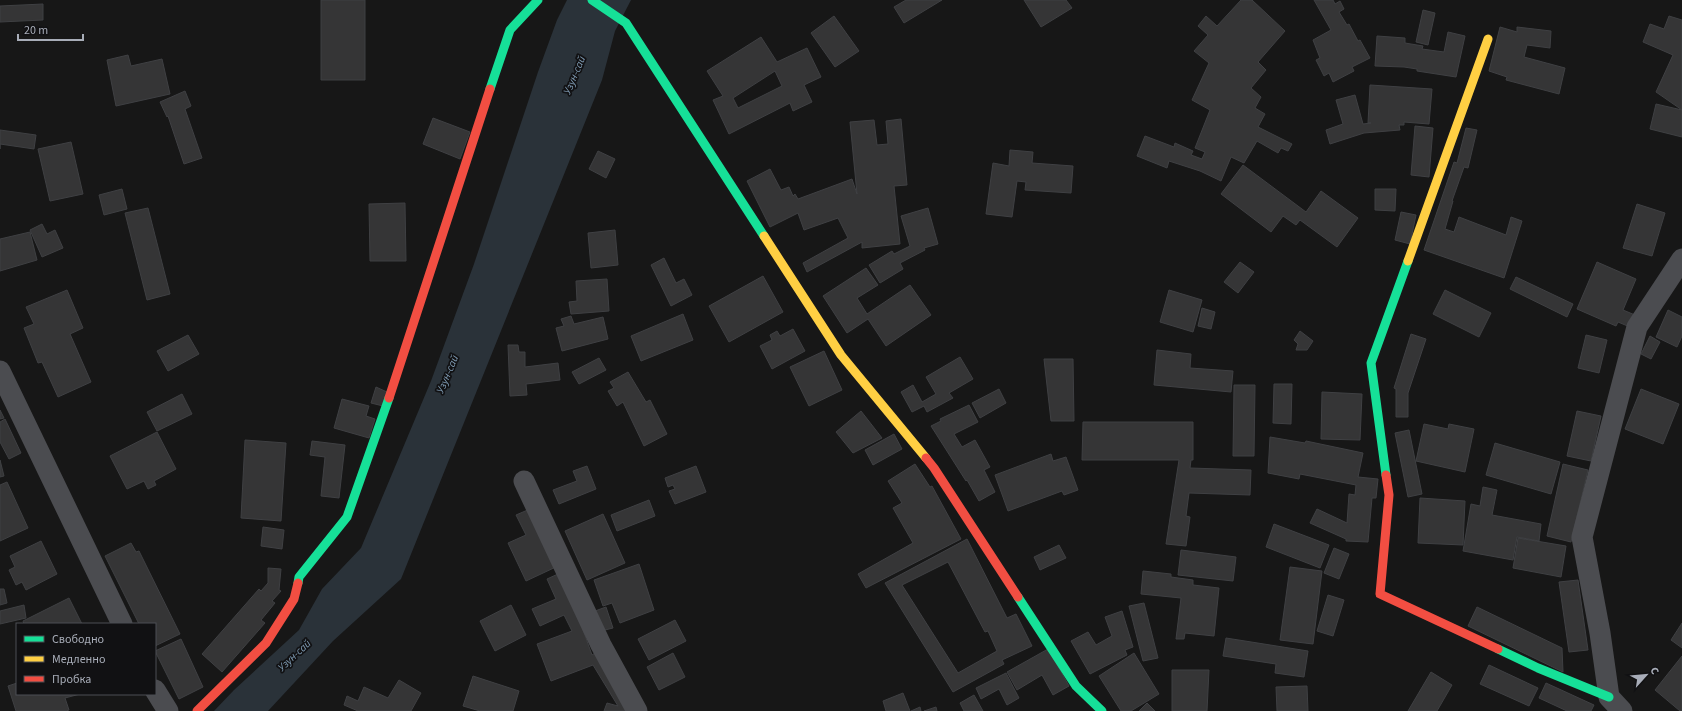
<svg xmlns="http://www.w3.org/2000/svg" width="1682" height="711" font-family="'Source Sans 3',sans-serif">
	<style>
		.water { fill: #2a3239 }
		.building { fill: #353536; stroke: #3f4043; fill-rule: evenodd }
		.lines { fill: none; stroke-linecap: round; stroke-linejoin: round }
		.street { stroke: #4b4c50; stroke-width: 21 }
		.fast { stroke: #16e098; stroke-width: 9 }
		.slow { stroke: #ffcf43; stroke-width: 9 }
		.jam { stroke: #f24e42; stroke-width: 9 }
		.labels { text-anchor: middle; stroke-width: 3.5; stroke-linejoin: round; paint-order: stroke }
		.water-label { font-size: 11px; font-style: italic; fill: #7f9bb3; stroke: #111113 }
	</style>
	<rect width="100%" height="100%" fill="#171717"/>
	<path class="water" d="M567,0H631L615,31L602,80L401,579L333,641L268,711H214L234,690L299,630L322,589L361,548L431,381L474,264L538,72L557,20Z"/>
	<path class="building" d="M321,0H365V80H321Z
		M906,0H942L904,23L894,7Z
		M1024,0H1066L1072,8L1041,27Z
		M1241,0H1252L1285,31L1258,62L1266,70L1251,88L1261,97L1255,108L1265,114L1258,127L1292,144L1288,151L1281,148L1278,153L1257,141L1244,163L1231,157L1221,181L1200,171L1169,161L1167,168L1137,156L1145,136L1174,147L1175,143L1193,151L1191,155L1202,159L1205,152L1195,148L1210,110L1192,100L1209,63L1194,51L1208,35L1198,26L1206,16L1217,26Z
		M1314,0H1333L1335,4L1340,1L1344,9L1339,12L1347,25L1349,24L1358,41L1360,40L1370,58L1352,67L1354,71L1333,82L1329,73L1324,76L1316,60L1320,58L1313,40L1331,30Z
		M43,4V20L0,22V6Z
		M1423,10L1435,13L1428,45L1416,42Z
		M834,16L859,51L835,67L811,33Z
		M1669,16L1682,20V137L1650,129L1656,104L1682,110L1656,92L1673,55L1643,42L1650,24L1664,29Z
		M1500,27L1517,32V27L1551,31L1550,48L1527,45L1524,57L1565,68L1559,94L1506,80L1507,77L1489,71Z
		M1448,32L1465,36L1456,77L1417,71V69L1404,67L1375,66L1377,36L1405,38V43L1423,46L1422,49L1444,52Z
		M761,37L777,62L807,48L821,77L804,85L812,102L793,111L790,103L729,134L713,100L723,96L707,71ZM775,71L782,86L738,108L733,98Z
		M128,55L131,66L162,59L170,94L116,106L107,60Z
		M1370,85L1432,89L1429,124L1404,122V125H1399L1400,130L1364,133L1330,144L1326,130L1343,124L1336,100L1355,95L1363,124L1371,123H1368Z
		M185,91L191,106L185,109L202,158L184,164L168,116L167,117L160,102Z
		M433,118L470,132L460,159L423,144Z
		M901,119L907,185L894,186L900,244L862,248V242L807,272L803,263L848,238L838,218L804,230L798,213L770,227L747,181L770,169L781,190L789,187L793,196L795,194L798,199L852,179L857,194L850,122L874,120L877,145L888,144L886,121Z
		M1415,126L1433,128L1429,177L1411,175Z
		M1466,128L1477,130L1468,168L1464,167L1452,201H1453L1445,229L1454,232L1459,217L1506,235L1511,217L1522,221L1504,278L1424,250L1454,162L1457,163Z
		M0,130L36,135L34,149L0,144V149Z
		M71,142L83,194L50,201L38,149Z
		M1010,150L1033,152L1032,163L1073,166L1071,193L1025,190L1026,182L1017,181L1012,217L986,214L993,163L1009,166Z
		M598,151L615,159L606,178L589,169Z
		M1243,165L1306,212L1321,191L1358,218L1337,247L1300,220L1296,225L1283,216L1271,232L1221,194Z
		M122,189L127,209L104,215L99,195Z
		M1375,189H1396L1395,211L1375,210Z
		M405,203L406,261H370L369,204Z
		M1637,204L1665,213L1652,256L1623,248Z
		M148,208L170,294L147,300L125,213Z
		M928,208L938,244L924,248L925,250L900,263L903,269L880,283L869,265L892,251L894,254L910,246L901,216Z
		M1401,212L1416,215L1410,244L1395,240Z
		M42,224L47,234L55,230L63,248L42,257L30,230Z
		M615,230L618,265L591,268L588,233Z
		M30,232L37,260L0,271V239Z
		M664,258L676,283L684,279L692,295L671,306L651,265Z
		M1240,262L1254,272L1238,293L1224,282Z
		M1597,262L1636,279L1623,310L1635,315L1630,327L1618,322L1616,326L1577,309Z
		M866,268L878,285L857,298L867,314L910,285L931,315L886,346L868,319L847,333L823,296Z
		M763,276L783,312L729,342L709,306Z
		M1516,277L1573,304L1567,317L1510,289Z
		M607,279L609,311L571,314L569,302L577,301L576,281Z
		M67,290L83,328L70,334L91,382L58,397L42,362L38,363L24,328L34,324L26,307Z
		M1169,290L1202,300L1193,332L1160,322Z
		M1445,290L1491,313L1479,337L1433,314Z
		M1202,308L1215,312L1211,329L1198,326Z
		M1668,310L1682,317V336L1677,347L1656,337Z
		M683,314L693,340L641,361L631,336Z
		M571,316L574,324L603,317L608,339L562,351L556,328L564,326L561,319Z
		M793,329L805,351L772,369L760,346L772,340L770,335L777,331L780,336Z
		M1300,331L1313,341L1307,350H1296L1298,344L1294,340Z
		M1411,334L1426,339L1408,393V417H1396V389L1394,388Z
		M188,335L199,354L168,371L157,351Z
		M1586,335L1607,340L1599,373L1578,368Z
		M1650,336L1660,342L1651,359L1641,354Z
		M508,345H518L519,352H525V367L558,363L560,380L526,384L527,395L510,396Z
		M1157,350L1191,354L1190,368L1233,371L1231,392L1154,385Z
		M824,351L842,390L809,406L790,367Z
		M960,357L973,379L949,393L953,398L927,412L924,406L912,412L901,392L913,385L922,402L936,394L926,377Z
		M599,358L606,370L579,384L572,372Z
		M1044,359H1073L1074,421H1051Z
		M628,372L646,402L650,400L667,434L644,446L623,402L617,406L608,391L614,388L610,382Z
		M1274,384H1292L1291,424L1273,423Z
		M1234,385H1255L1254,456H1233Z
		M376,387L387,392L383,406L371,403Z
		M999,389L1006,403L980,418L972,403Z
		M1641,389L1679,404L1663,444L1625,429Z
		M1322,392L1362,394L1360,440L1321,439Z
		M182,394L192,414L157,431L147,412Z
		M342,399L369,406L366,416L375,419L369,438L334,428Z
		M969,405L978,422L954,434L962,447L975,440L990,467L984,470L995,492L979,501L967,480L966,481L931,426L941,421L940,419Z
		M0,410L4,418L0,419Z
		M861,411L882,438L853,453L836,432Z
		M1577,411L1601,416L1591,461L1567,456Z
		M5,419L21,453L9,459L0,442V422Z
		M1083,422H1193V460H1191L1190,468L1251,470L1250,495L1189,493L1186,516L1190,517L1186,546L1166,544L1179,460H1082Z
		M1424,424L1448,429L1449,424L1474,429L1465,472L1416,461Z
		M1409,430L1422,494L1408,497L1395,433Z
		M157,432L176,469L154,481L156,485L148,489L144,481L127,489L110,456Z
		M894,434L902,449L873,465L865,450Z
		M1270,437L1305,443L1306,441L1363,453L1358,477L1378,479L1376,498H1372L1368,542L1346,541V539L1310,523L1317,509L1347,523L1349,494L1355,495L1356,485L1300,474L1299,479L1268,473Z
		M245,440L286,443L281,521L241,518Z
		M312,441L345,445L339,498L321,496L325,457L310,455Z
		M1495,443L1560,462L1551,494L1486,475Z
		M1051,454L1053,461L1066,457L1078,490L1064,495L1062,491L1008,511L995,475Z
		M0,460L4,476L0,477Z
		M915,464L930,487L932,486L961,539L866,588L858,574L913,543L893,508L902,503L888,481Z
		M1563,464L1588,470L1571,542L1547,536Z
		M587,466L596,489L559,504L553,490L577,481L573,471Z
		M696,466L706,492L675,504L669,491L675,489L673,485L668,487L665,478Z
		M7,482L28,528L0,541V485Z
		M1483,487L1497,490L1492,515L1541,524L1539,541L1517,537L1513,560L1463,551L1471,504L1480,506Z
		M1420,498L1465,501L1463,545L1418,543Z
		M649,500L655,516L617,531L611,515Z
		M530,509L558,566L526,581L508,543L526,535L516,515Z
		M603,514L625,563L587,580L565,531Z
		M1274,524L1329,545L1320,568L1266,547Z
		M263,527L284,530L282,549L261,546Z
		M1518,538L1566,546L1561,577L1513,568Z
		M967,539L1007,618L1016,614L1032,646L1002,660L1004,664L953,692L885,583ZM948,562L985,632L988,631L997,651L958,673L902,585Z
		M41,541L57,574L26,590L22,582L16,585L9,570L15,567L10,556Z
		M131,543L136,552L139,551L180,634L155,646V624H139L105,556Z
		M1059,545L1066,558L1040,570L1034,557Z
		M1334,548L1349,554L1339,579L1324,573Z
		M1181,550L1236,557L1233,581L1178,575Z
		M639,564L654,610L620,623L612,603L603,606L594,580Z
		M1290,567L1322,571L1313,644L1280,640Z
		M268,568L281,569L279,590L281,591L272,601L275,603L261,620L265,623L222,672L202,654L259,589L261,591L268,583Z
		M1143,571L1171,574V577L1193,580V585L1219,588L1214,636L1185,633L1184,639H1176L1181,598L1141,594Z
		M558,574L582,627L592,655L598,651L633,711H604L607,703L618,706L593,665L551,681L537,644L572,631L564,615L540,626L532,609L556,599L547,579Z
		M1578,580L1588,650L1569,652L1559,582Z
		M0,589H4L7,603L0,605Z
		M1328,595L1344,600L1333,636L1317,631Z
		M69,598L82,624H24L23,621Z
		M1144,603L1158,658L1143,661L1129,606Z
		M24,605L26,618L0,624V611Z
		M511,605L526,635L495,651L480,621Z
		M606,607L613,628L601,631L595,611Z
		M1477,607L1562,648L1563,672L1468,626Z
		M1122,611L1133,647L1125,650L1127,655L1090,674L1071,641L1088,632L1096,645L1112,636L1105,617Z
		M675,620L686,641L649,660L638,639Z
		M1682,623V648L1671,640Z
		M1226,638L1308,651L1304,677L1275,673L1276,664L1223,656Z
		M181,639L203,687L179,699L155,651Z
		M1048,649L1069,686L1053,695L1042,675L1017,690L1007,672Z
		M673,653L685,677L659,690L647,667Z
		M1134,653L1159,694L1131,711H1121L1099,676Z
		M1682,656V711H1680L1655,690Z
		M1489,665L1538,688L1529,706L1480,684Z
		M1172,670H1209L1207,711H1172Z
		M1431,672L1452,685L1437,711H1408Z
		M1006,673L1019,698L1007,705L999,689L981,699L976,688Z
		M473,676L519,691L513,711H480L463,706Z
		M399,680L421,693L411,711H358L344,705L347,696L358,701L364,687L388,698Z
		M17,683V694H80L65,698L69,710L66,711H16L8,686Z
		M1546,683L1594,705L1591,711H1567L1539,698Z
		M1307,686L1308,711H1277L1276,687Z
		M903,693L910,711H886L883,701Z
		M974,695L983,711H964L960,703Z
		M1147,703L1155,711H1139Z
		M920,707L921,711H911Z
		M936,707L937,711H924Z"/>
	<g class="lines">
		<path class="street" d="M0,371L122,624
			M524,481L601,645L637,711
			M155,690L168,711
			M1622,711L1609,697L1600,633L1582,537L1637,327L1682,259"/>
		<path class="fast" d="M592,0L626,23L764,236
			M490,89L510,30L538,0
			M1386,475L1371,363L1408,261
			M298,583L299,577L347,517L389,398
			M1018,597L1076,686L1102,711
			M1498,649L1538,668L1609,697"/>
		<path class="slow" d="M764,236L841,355L926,458
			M1408,261L1488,39"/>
		<path class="jam" d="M389,398L490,89
			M926,458L934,468L1018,597
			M1386,475L1389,495L1380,594L1498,649
			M197,711L266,643L294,599L298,583"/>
	</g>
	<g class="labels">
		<g class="water-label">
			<text transform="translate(574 75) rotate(-67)" y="4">Узун-сай</text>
			<text transform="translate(447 374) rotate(-67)" y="4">Узун-сай</text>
			<text transform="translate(294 655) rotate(-43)" y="4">Узун-сай</text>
		</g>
	</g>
	<rect x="16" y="623" width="140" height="72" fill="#111113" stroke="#4d4f55"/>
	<rect x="24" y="636" width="20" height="6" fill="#16e098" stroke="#4d4f55"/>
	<text x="52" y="643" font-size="12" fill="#a8adb8">Свободно</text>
	<rect x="24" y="656" width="20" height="6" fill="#ffcf43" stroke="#4d4f55"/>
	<text x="52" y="663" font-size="12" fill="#a8adb8">Медленно</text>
	<rect x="24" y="676" width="20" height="6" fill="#f24e42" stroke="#4d4f55"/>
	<text x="52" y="683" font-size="12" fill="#a8adb8">Пробка</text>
	<g transform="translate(1646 675) rotate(63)" stroke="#111113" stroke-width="3" paint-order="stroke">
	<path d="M0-3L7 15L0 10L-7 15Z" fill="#a8adb8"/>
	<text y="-6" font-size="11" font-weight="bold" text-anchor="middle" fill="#a8adb8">С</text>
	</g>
	<path d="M18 34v6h65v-6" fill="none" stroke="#a8adb8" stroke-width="2"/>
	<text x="24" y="34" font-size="12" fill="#a8adb8" stroke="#111113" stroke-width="3" paint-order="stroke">20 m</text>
</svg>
